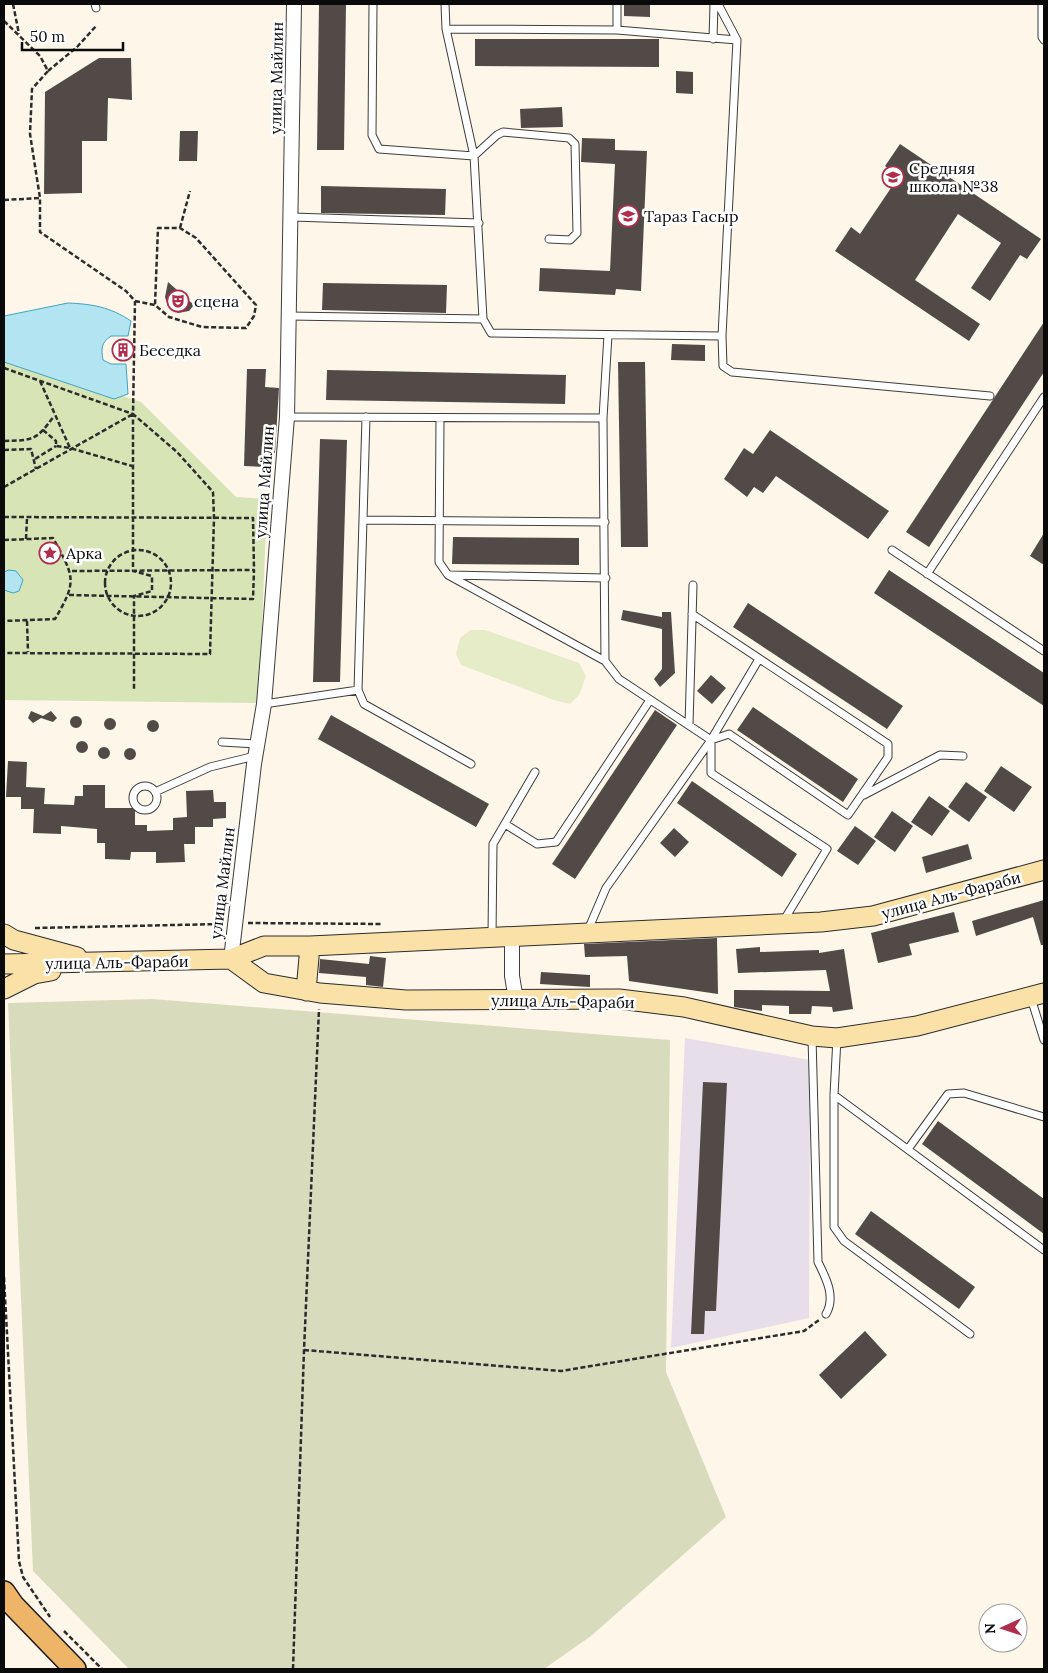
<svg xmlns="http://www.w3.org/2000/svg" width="1048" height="1673" font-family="Lora,serif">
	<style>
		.industrial { fill: #e6dee9 }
		.green { fill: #d6e4b6 }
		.cemetery { fill: #d8dcbd }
		.pitch { fill: #e6ecc7 }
		.water { fill: #b2e5f1; stroke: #3ea5c2 }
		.building { fill: #524a47 }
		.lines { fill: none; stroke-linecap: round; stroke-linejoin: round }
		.service-casing { stroke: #3d3d3d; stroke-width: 9 }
		.minor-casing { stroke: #3d3d3d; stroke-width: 16 }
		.secondary-casing { stroke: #2c2c2c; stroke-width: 21 }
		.primary-casing { stroke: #1b1b1b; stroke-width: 24 }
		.path { stroke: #2c2c2c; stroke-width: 2.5; stroke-dasharray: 5 2.5; stroke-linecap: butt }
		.service { stroke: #fff; stroke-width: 7 }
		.minor { stroke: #fff; stroke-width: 14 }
		.secondary { stroke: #f9e1a8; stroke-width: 19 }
		.primary { stroke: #eeb568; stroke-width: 21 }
		.labels { text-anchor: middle; stroke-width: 5; stroke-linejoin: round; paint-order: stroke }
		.street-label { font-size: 16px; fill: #0a0a0a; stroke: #fff }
		.poi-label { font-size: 16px; fill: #0a0a0a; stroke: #fff; text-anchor: start }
	</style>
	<rect width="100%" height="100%" fill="#fdf6e9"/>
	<path class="industrial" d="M685,1038L810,1060L809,1318L671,1348Z"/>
	<path class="green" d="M4,357L141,402L236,497L267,499L259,703L4,700Z"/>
	<path class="cemetery" d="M152,999L670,1040L666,1372L726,1517L591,1636L544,1669H129L33,1571L8,1003Z"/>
	<path class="pitch" d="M471,630H485L579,663L586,676L579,695L570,704L554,700L461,665L456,654L460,638Z"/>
	<path class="water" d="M68,303C92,304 110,307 131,321L128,336H111C101,343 101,348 103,360L111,364H126L128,394L114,399L4,362V316Z
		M9,570L16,571L23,580L19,591L13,593L4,590V572Z"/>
	<path class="building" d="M319,4H346L344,150H317Z
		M624,4H650V17L624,16Z
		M475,39H659V67L475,66Z
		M99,58H131L132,100L108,98L107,141H82V193L44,194L45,92Z
		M676,71L693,72V94L676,93Z
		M562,107L563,127L521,128L520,109Z
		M180,131H198L197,161H179Z
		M582,138L615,139V150L647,151L641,291L616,289L615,295L539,291L540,268L610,271L615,164L581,162Z
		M900,144L1041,239L1027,259L1020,255L990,301L971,288L1001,243L958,214L915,280L980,324L969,341L835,251L851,227L860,234L899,176L885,166Z
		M321,186L446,189L445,215L321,213Z
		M168,282L194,305L189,311L178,313L168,306L165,297Z
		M323,283L447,285L446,313L322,310Z
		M1044,322V372L929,547L906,532Z
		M117 350a6 6 0 1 1 12 0a6 6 0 1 1-12 0Z
		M672,344L705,345V361L671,360Z
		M618,362H645L648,547H621Z
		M247,369H266L265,387L279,388L275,453L268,452V467L244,466Z
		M327,370L566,375L565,404L326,400Z
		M770,430L889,511L868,539L776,476L763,493L754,487L747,497L724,479L744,448L753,454Z
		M320,439L347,440L340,682H313Z
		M1044,533V565L1030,556Z
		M453,537L579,538V565L452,564Z
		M889,570L1044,673V706L874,593Z
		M748,603L903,706L887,729L733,627Z
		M623,610L662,617V612H671L675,673L660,687L654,679L662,669V629L621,620Z
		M711,675L726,688L712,704L697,691Z
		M753,707L858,779L843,802L737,730Z
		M655,710L677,725L575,879L552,864Z
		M31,711L43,716L51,711L57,718L53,722L41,718L33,723L28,718Z
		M331,715L489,804L476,827L318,739Z
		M70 722a6 6 0 1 1 12 0a6 6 0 1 1-12 0Z
		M104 724a6 6 0 1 1 12 0a6 6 0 1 1-12 0Z
		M147 726a6 6 0 1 1 12 0a6 6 0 1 1-12 0Z
		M76 747a6 6 0 1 1 12 0a6 6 0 1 1-12 0Z
		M98 753a6 6 0 1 1 12 0a6 6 0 1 1-12 0Z
		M124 754a6 6 0 1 1 12 0a6 6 0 1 1-12 0Z
		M8,761L27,762L26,787L45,788L44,804L74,805L75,796H83V785H105V808H135V825H147V831L173,830V818L187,817L186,791L213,790L214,802H226V818L213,819V827H195V844H184L185,862L156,863V852H131L130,860L105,859V843H97V829L61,826V834L33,833L34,809H21V797H6Z
		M1001,766L1032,787L1014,812L984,791Z
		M692,781L797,854L782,877L677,803Z
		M966,782L987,797L969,822L948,807Z
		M929,796L950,811L932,836L911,822Z
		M892,811L913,826L895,852L874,837Z
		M855,826L876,841L858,865L837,851Z
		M674,828L689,842L675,857L660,843Z
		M968,844L972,859L926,873L922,857Z
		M1044,900V945H1041L1033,917L976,936L972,921Z
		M954,912L959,932L909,944L912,955L878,963L871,933Z
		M717,938L718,994L629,981L627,956L585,957L584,944Z
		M760,947V952L819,950V953L844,949L853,1009L833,1012L832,1007L812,1006L811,1014H789V1006L762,1005V1011L734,1007V990L830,991L826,970L738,973L736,949Z
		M370,956L386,958L383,987L366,985V977L319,973L320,959L369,964Z
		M541,972L590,975V987L540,984Z
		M703,1082L727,1083L716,1311H705L704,1334H691Z
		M938,1121L1044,1199V1234L922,1144Z
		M871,1211L975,1287L959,1309L855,1234Z
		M865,1331L887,1355L841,1399L819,1375Z"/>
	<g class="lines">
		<g class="service-casing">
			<path id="service" d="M95,4L96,8
				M373,4L372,135L379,149L474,156L497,135L503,132L569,138L575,144L577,233L570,240L549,239
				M445,4L446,29L474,156L483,319L491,333L722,336
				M718,4L737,40L722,336L723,366L732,372L990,396
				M1042,4V37L1044,40
				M446,29L617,30L737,40
				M617,30V4
				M713,39L714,4
				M292,217L479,223
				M289,316L483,319
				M608,335L603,418L605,661L619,679L711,740V773L827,849L784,920
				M287,417L603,418
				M366,417L358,690L364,704L471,764
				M440,418L439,562L448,575L605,661
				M363,520L605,522
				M892,550L1044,651
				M927,574L1044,397
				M450,575L606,578
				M692,614L888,744V757L848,815L729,734L711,740
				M264,704L358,690
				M689,725L693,585
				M222,742L257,744
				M133 798a12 12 0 1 1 24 0a12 12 0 1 1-24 0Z
				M155,792L210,767L255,756
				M864,795L940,755L963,756
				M505,824L537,844L556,842L650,700
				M588,930L606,888L711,740L759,659
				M492,936L493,844L535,772
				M1031,998L1044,1040
				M812,1037L818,1262C826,1278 836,1297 826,1314
				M837,1038L834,1095V1227L844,1241L970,1334
				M834,1095L1044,1250
				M908,1149L948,1094L964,1093L1044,1117"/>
		</g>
		<g class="minor-casing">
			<path id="minor" d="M512,936V976L516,1000
				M231,959L254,764L264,704L287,417L294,4"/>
		</g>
		<g class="secondary-casing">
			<path id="secondary" d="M4,934L14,940L77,957
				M231,959L264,983L320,993L406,1000L619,999L684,1007L812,1036L837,1038L917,1026L1044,993
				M4,964L231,959L264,946H310L821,922L873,916L1044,870
				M4,989L34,974L51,971
				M306,991L310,946"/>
		</g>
		<g class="primary-casing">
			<path id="primary" d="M4,1592L13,1605L75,1669"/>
		</g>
		<path class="path" d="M13,4L19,34
			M4,21L40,56L48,71L32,89L30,134L40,198V232L126,291L135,301L133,414L177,452L213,492L214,518L210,654L4,653
			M48,71L77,47L97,25
			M4,200L40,198
			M180,228L190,191
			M135,301L155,305L169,317L202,327L246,328L254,316L256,305L196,238L180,228H158L155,305
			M4,368L133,414V571L152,576V591L134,596V689
			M40,381L70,448L132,466
			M43,430L56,441V446L70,448
			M4,441C33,440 36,441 54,416
			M4,450L31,449L36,469
			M35,459L56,446
			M4,487L133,414
			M4,517L253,518L254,569
			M26,539L27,518
			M4,540L53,538C74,577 78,580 55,619L4,621
			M105 583a33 33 0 1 1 66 0a33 33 0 1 1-66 0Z
			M69,595L253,599L254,570L71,571
			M27,621L28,652
			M248,923L383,924
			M35,928L222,924
			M4,1277L19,1561L23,1577L50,1617
			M304,1350L561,1371L804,1331L819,1320
			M64,1631L102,1669
			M293,1669L304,1350L319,1009"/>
		<use href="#service" class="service"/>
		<use href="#minor" class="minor"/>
		<use href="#secondary" class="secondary"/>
		<use href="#primary" class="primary"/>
	</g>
	<defs>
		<g id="school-ring" transform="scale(1.125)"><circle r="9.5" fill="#fff" stroke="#ae2e4b" stroke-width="1.5"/><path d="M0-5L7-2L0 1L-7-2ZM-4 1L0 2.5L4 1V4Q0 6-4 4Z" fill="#ae2e4b"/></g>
		<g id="theatre-ring" transform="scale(1.125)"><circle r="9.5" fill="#fff" stroke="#ae2e4b" stroke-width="1.5"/><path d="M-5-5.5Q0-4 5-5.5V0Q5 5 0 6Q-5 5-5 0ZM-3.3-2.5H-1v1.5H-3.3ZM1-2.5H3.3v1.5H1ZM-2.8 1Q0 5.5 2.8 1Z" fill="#ae2e4b"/></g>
		<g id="building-ring" transform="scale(1.125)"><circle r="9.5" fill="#fff" stroke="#ae2e4b" stroke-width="1.5"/><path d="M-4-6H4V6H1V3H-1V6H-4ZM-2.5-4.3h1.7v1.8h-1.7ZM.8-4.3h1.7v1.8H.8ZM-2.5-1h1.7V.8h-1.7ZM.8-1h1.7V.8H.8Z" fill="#ae2e4b"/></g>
		<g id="sight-ring" transform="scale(1.125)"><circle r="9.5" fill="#fff" stroke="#ae2e4b" stroke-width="1.5"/><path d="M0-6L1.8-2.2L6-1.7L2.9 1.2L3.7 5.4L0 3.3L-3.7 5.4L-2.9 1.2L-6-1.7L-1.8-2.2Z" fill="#ae2e4b"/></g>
	</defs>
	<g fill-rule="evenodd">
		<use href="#school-ring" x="893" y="177"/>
		<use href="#school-ring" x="628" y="216"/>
		<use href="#theatre-ring" x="178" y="301"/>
		<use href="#building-ring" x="123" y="350"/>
		<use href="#sight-ring" x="50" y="553"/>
	</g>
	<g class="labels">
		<g class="street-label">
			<text transform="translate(276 78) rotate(-89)" y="6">улица Майлин</text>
			<text transform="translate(264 482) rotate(-86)" y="6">улица Майлин</text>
			<text transform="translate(222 883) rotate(-83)" y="6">улица Майлин</text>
			<text transform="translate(951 895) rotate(-15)" y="6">улица Аль-Фараби</text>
			<text transform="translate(117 962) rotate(-1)" y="6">улица Аль-Фараби</text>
			<text transform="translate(563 1001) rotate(1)" y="6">улица Аль-Фараби</text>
		</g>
		<g class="poi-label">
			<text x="909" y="174">Средняя<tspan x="909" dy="18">школа №38</tspan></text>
			<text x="644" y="222">Тараз Гасыр</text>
			<text x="194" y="307">сцена</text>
			<text x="139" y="356">Беседка</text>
			<text x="66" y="559">Арка</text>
		</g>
	</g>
	<rect width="1048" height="1673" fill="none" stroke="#0a0a0a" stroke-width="10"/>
	<g transform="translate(1003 1628) rotate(267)"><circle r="24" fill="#ffffff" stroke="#9d9d9d"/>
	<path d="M0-4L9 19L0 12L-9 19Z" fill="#ae2e4b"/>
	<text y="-8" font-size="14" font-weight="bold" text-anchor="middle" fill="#0a0a0a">N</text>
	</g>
	<path d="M22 42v8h101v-8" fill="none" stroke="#0a0a0a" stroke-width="2.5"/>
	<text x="30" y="42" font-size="15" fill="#0a0a0a" stroke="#ffffff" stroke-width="4" paint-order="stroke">50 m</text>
</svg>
